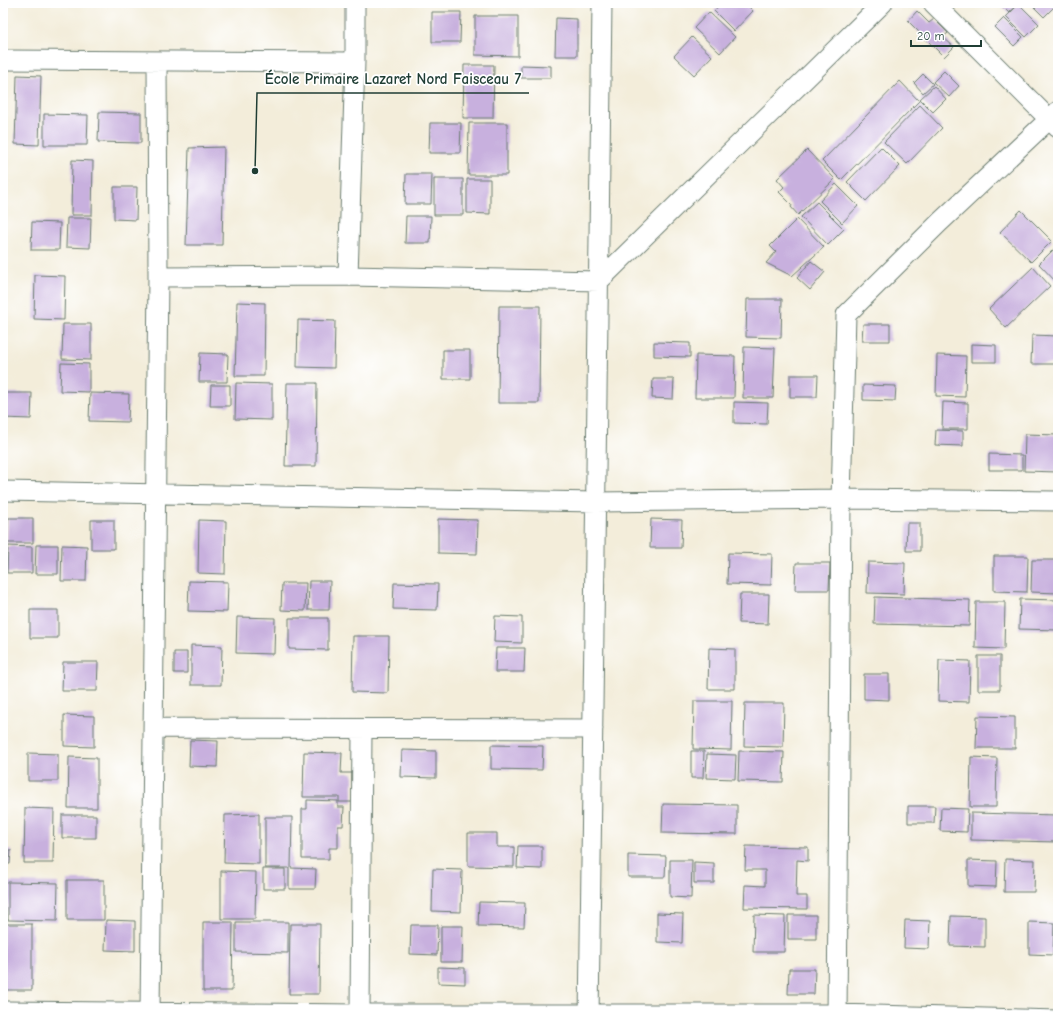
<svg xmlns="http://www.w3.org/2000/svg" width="1061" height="1023" font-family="'Comic Neue',sans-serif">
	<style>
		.building { fill: #c8b0de }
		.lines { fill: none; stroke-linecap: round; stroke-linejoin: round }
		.minor-casing { stroke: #697b6e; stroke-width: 21 }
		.minor { stroke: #fff; stroke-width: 19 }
		.leader { fill: none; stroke: #1f3d34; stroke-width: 1.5 }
		.callout-dot { fill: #1f3d34; stroke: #fff; stroke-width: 1.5 }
		.callout-label { font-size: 15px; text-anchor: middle; font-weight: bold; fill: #1f3d34; stroke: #fff; stroke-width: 3.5; stroke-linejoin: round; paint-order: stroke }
	</style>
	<rect width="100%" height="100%" fill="#fff"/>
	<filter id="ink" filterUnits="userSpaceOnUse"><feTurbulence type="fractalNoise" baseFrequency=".025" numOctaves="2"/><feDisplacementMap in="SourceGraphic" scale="8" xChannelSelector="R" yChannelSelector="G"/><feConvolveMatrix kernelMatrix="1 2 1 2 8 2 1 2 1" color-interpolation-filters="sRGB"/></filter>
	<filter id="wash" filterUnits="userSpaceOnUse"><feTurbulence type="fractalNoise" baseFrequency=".012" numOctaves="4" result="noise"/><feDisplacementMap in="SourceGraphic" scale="16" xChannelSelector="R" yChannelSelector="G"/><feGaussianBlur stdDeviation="0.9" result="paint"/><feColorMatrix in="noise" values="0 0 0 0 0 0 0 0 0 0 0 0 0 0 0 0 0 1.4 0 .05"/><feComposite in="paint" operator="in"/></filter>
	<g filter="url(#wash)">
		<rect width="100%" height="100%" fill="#f3edda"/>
		<g id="blocks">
			<path class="building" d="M436,3H462V5H436Z
				M721,3H745L753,11L734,31L714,11Z
				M999,3H1018L1009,13Z
				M1030,3H1058L1044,17Z
				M1019,4L1039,24L1026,37L1006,17Z
				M917,11L929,23L934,19L948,33L943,37L954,47L944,57L908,21Z
				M432,12H461L460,42H432Z
				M709,12L735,37L720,53L694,28Z
				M475,16H518V56L475,55Z
				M556,18L577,19V56H555Z
				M1004,18L1023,37L1014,46L995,27Z
				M692,37L712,56L694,75L674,56Z
				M464,65H494L493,118H463Z
				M521,65L551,66V78H521Z
				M944,71L959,86L949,97L933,82Z
				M923,74L933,84L923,93L914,83Z
				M17,75L41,76L39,145L15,144Z
				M900,81L919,101L841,180L822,161Z
				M934,86L946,99L933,112L920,99Z
				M920,105L942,128L907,164L884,142Z
				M99,112L141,113V143L98,142Z
				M44,114L88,115L87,145H44Z
				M430,123H461L460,153H429Z
				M469,123H507V175H468Z
				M224,147L222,245H186L189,148Z
				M881,147L900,166L866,201L847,182Z
				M807,150L835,179L798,215L791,207L792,205L779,192L784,187L777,179Z
				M72,160L93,161L92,215H71Z
				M406,174H432L431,204H405Z
				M434,179H463V215H434Z
				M467,179H490V214L467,213Z
				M836,184L858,206L842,223L820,201Z
				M114,187H137L136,220L114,219Z
				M817,202L844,229L828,245L801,217Z
				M1021,210L1052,241L1031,262L1000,232Z
				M406,216H431L430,243H405Z
				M67,218H91L90,248L66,247Z
				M797,219L824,247L792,276L766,263L776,252L770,246Z
				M32,222L60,223L59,250H31Z
				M1058,245V284L1039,264Z
				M811,261L825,272L810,290L797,278Z
				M1033,267L1050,286L1006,328L989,309Z
				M35,275L65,276L64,320L34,319Z
				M747,299H782L781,338L746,337Z
				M237,302L265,303L264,376H235Z
				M499,306H540L539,403H498Z
				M298,320L335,321L334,368L297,367Z
				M63,324H91V360L62,359Z
				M863,324H890V341H862Z
				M1032,335L1058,336V364H1031Z
				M654,342L690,343V357L654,356Z
				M971,344L996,345V362H971Z
				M744,347L775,348L773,398H743Z
				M443,350H470V379H443Z
				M200,353L228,354L227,382H199Z
				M696,355L735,356L734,398H695Z
				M937,355L966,356L965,397L936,396Z
				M61,363L89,364V392L60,391Z
				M790,375H818L817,397H790Z
				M653,379H674L673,399L652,398Z
				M236,383L272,384V420L235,419Z
				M287,383H317L316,466H285Z
				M211,385H230V406H210Z
				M863,385L896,386L895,401L863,400Z
				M3,393H32L31,419L3,418Z
				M90,393L129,394L128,422L89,421Z
				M734,402L768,403L767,424L734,423Z
				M943,402L968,403V429H942Z
				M936,430L963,431V446L935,445Z
				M1025,434L1058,435V472L1024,471Z
				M989,454L1022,455V470H989Z
				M8,518H33V543H7Z
				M438,519L478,520L477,554L438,553Z
				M651,519L682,520L681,548H650Z
				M91,520H114V549H91Z
				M199,520L226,521L225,574L198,573Z
				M907,523H920V551H906Z
				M36,545H58V574H35Z
				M62,545L87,546L86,581H61Z
				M8,546L32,547V573H7Z
				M728,553L772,554L771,585L727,584Z
				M994,556H1028L1027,592L994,591Z
				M1032,560H1058V593L1031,592Z
				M868,562L905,563L904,594L867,593Z
				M796,563H830L829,590H795Z
				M189,581L228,582L227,612L188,611Z
				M309,581H330L329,610H308Z
				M282,583H306L305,611L281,610Z
				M394,583L438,584L437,610L393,609Z
				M740,594H769L768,624L739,623Z
				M875,597L970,600L969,626L874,624Z
				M1020,599L1058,600V630L1019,629Z
				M976,602H1005L1004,649L975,648Z
				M30,610H58V638H30Z
				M495,616L522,617V643L494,642Z
				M237,617L275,618L274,654L236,653Z
				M289,618H328V650L289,649Z
				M353,636H389L388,693L352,692Z
				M191,645L222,646L221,685H191Z
				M496,648H525L524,672H495Z
				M709,648L735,649V689H708Z
				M174,652H187V673H174Z
				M978,656H1000V690H978Z
				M939,660L970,661L969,702L938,701Z
				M63,662H98L97,691H62Z
				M864,674H889V700L864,699Z
				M694,701H732L731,750L693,749Z
				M745,703H784L783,747L744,746Z
				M64,715L94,716V747L64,746Z
				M977,716L1015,717V748H976Z
				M190,740L218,741L217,767L189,766Z
				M491,745L543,746L542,770L491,769Z
				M402,750L436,751V778L401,777Z
				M691,751H704L703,778H691Z
				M739,751L784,752L783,782L738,781Z
				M304,752L342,753L341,773H353V802H339V797H303Z
				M28,753L58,754V781H28Z
				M707,754L736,755L735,779L706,778Z
				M69,757L97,758V808H68Z
				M971,757L997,758L996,807H970Z
				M307,800L338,801V807H344L343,826H338V848H329V859H302V809H307Z
				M663,804L737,805V834L662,833Z
				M908,806H935L934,823H908Z
				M25,808L54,809L53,863H24Z
				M941,808L968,809L967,832L940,831Z
				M971,813L1058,815V842L971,840Z
				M259,814V864L224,863L225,815Z
				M62,815H96V838H62Z
				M265,817H292L291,868L316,869L315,889H289V868H265Z
				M468,833H497V847H514V867L468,866Z
				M518,846H542V869L517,868Z
				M746,846L808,847V861L797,860L796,896H807V909L744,908L745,885L765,886V870H745Z
				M3,850H11L10,864H3Z
				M628,855L666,856L665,877H628Z
				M1005,859L1035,860L1034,892H1004Z
				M670,860H692L691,898L670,897Z
				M968,860L997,861L996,887L968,886Z
				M694,862L714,863V883H694Z
				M263,869H285V889H263Z
				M433,869L462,870L461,912L432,911Z
				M221,871L256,872L255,919H221Z
				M67,880H104V920H67Z
				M8,882L58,883L57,921L8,920Z
				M479,902L525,903L524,927L478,926Z
				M657,913L683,914L682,943L657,942Z
				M754,915L785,916L784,952H753Z
				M788,915H816V939H788Z
				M951,916L985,917V947L950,946Z
				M106,920L135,921V951L105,950Z
				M905,920L930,921L929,949L904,948Z
				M203,922H233L232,991H203Z
				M236,922H288V953L236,952Z
				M1029,922L1054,923L1053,955L1029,954Z
				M3,924H32V990H3Z
				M290,924H320L319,994H289Z
				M411,925H438L437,955L410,954Z
				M441,926H463L462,962H441Z
				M438,967L465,968V984L438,983Z
				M789,969H815L814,994H788Z"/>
		</g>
	</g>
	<g filter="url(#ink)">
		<use href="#blocks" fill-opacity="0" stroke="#697b6e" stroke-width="1"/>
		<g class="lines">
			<g class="minor-casing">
				<path id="minor" d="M933,3L1058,128
					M3,60L355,62
					M348,276L355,62V3
					M158,277L348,276L599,281L883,3
					M3,491L596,502L841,499L1058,501
					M153,728L593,729
					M3,1011L360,1014H837L1058,1020
					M150,1012L158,277L157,61
					M360,1014L362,729
					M589,1020L602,3
					M837,1020L841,499L846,315L940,222L1058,111"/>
			</g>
			<use href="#minor" class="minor"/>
		</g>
	</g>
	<path class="leader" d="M255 171L257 93H529"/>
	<circle class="callout-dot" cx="255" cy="171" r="4"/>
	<g class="callout-label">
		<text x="393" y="84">École Primaire Lazaret Nord Faisceau 7</text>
	</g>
	<rect width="1061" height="1023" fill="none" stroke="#fff" stroke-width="16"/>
	<path d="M911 40v6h70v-6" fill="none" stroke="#1f3d34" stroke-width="2"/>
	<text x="917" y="40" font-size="12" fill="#1f3d34" stroke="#ffffff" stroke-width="3" paint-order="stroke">20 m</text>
</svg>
